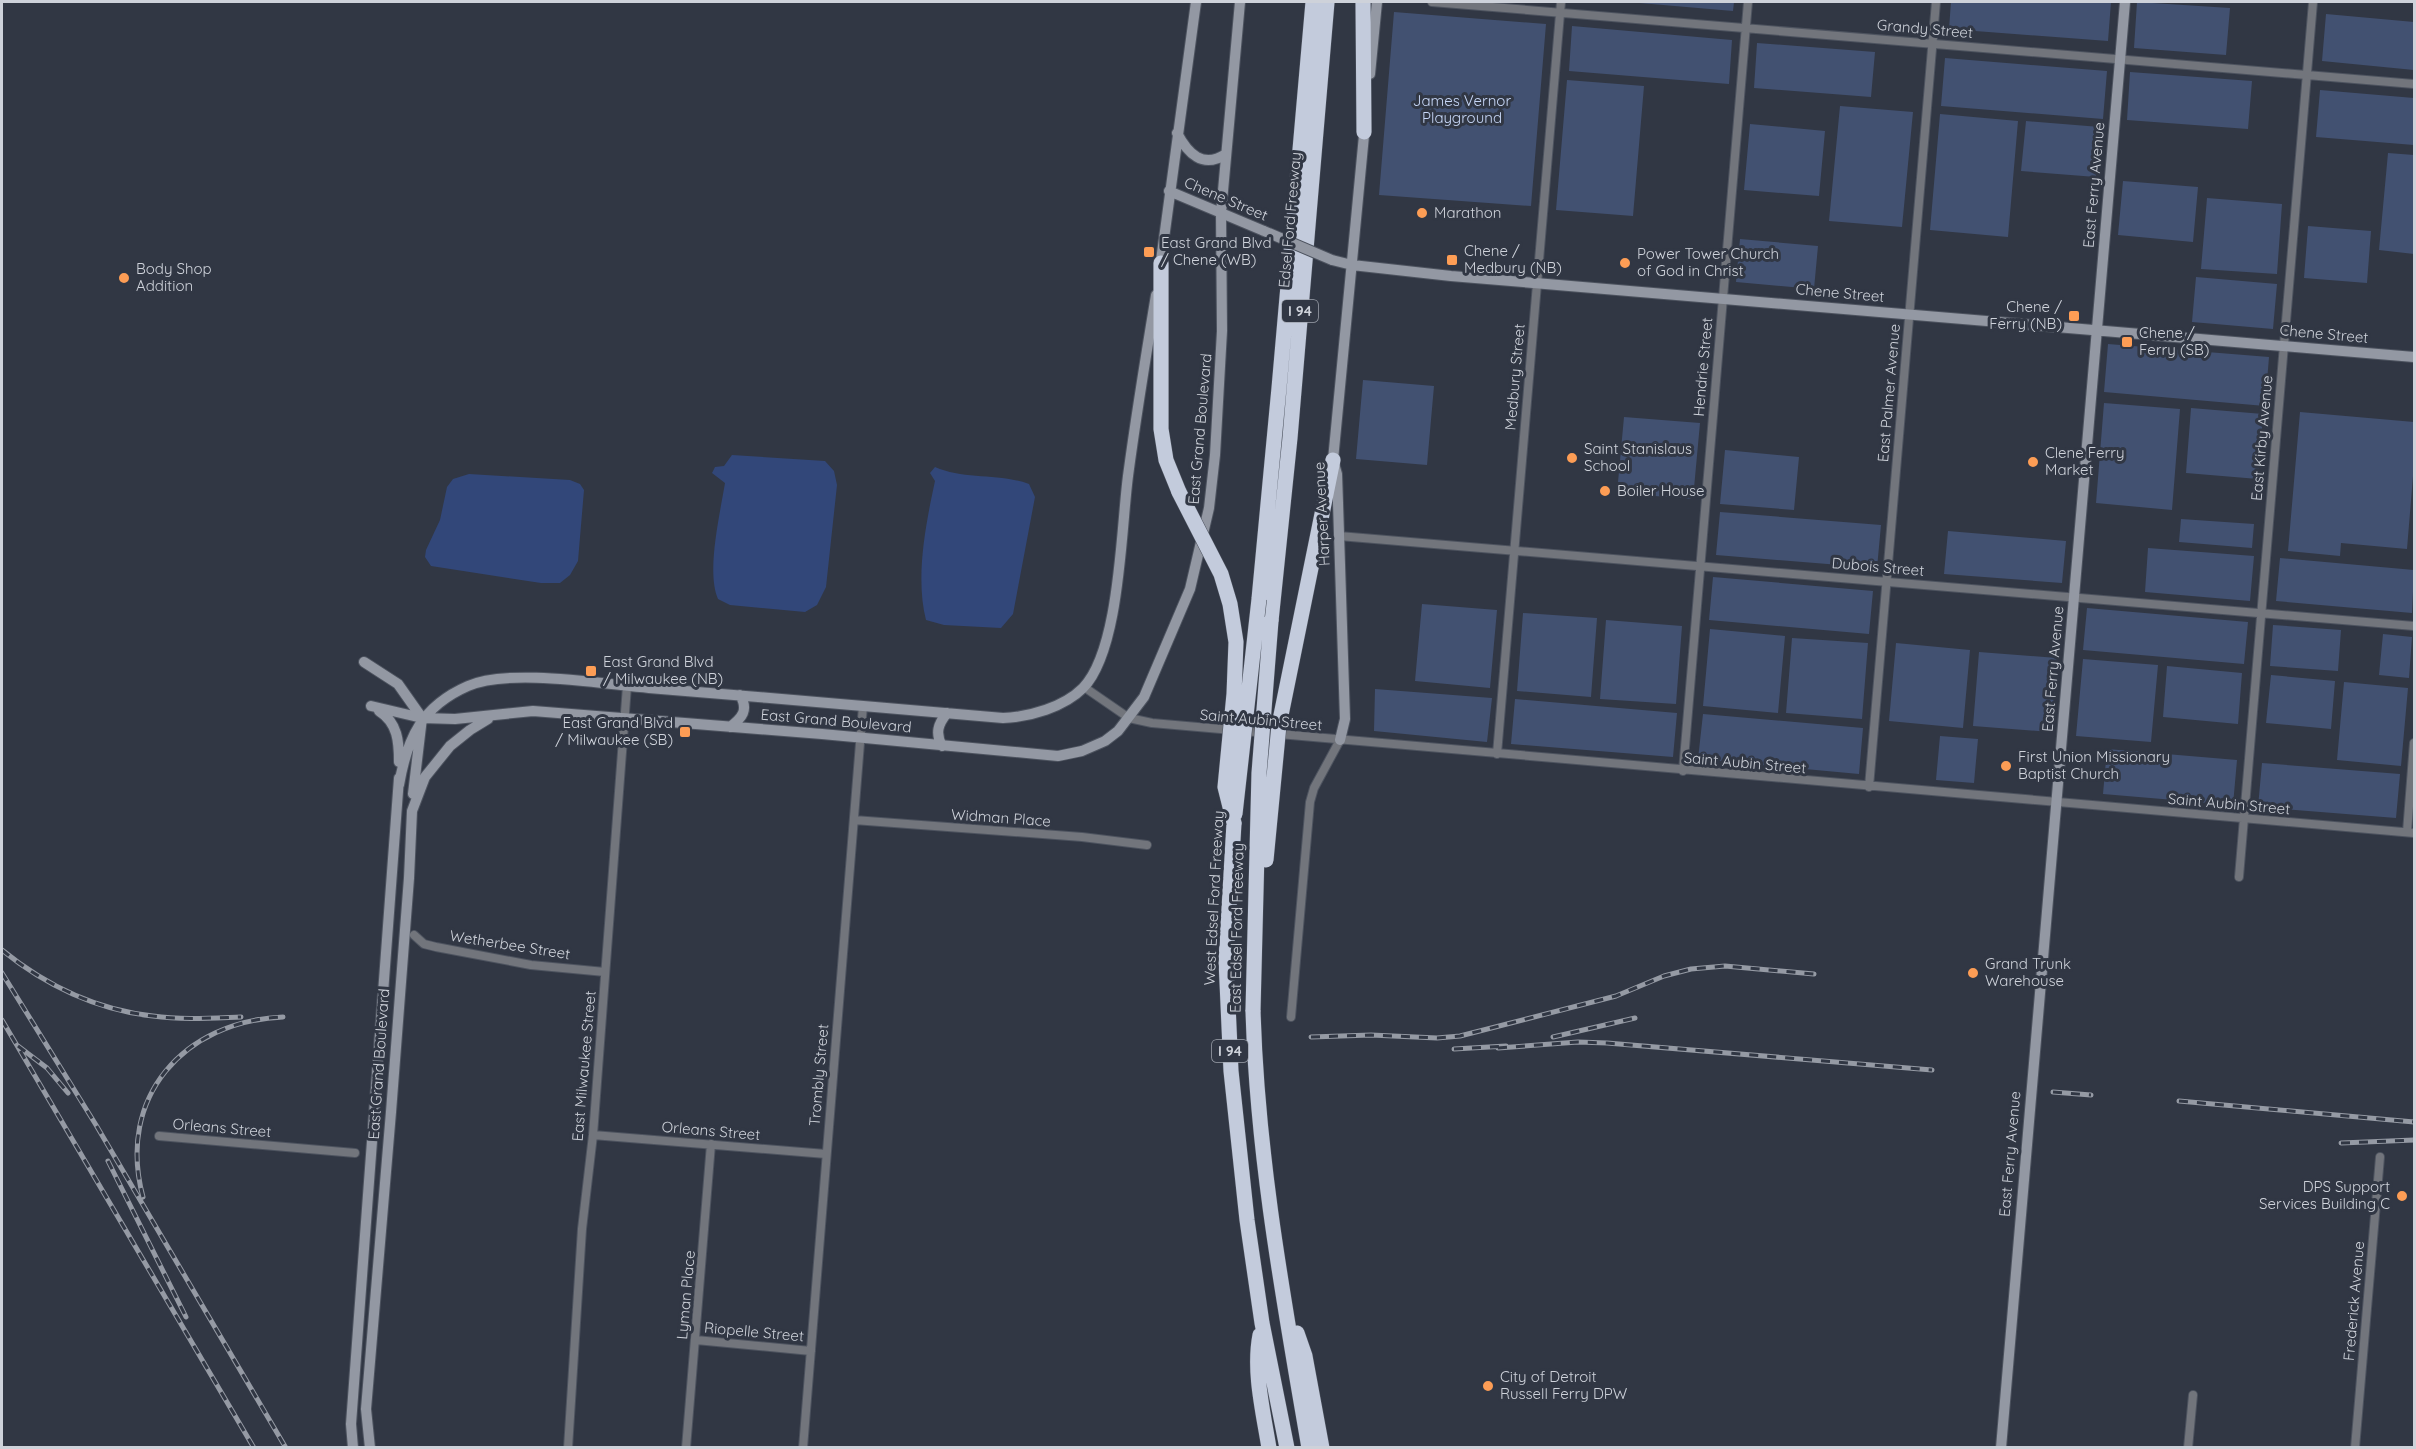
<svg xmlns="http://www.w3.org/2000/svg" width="2416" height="1449" font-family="Quicksand,sans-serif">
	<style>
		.green { fill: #425171 }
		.water { fill: #324779 }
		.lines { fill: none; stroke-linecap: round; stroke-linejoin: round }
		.street-casing { stroke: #4d535f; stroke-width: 10 }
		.secondary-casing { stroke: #4d535f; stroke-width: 12 }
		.highway-casing { stroke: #4d535f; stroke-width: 16 }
		.street { stroke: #72757c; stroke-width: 8 }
		.secondary { stroke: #9398a3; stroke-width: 10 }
		.highway { stroke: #c3cbdc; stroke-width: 15 }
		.rail-casing { stroke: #959aa4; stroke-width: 5 }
		.rail { stroke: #313744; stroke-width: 3; stroke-dasharray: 9; stroke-linecap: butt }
		.secondary-bridge-casing { stroke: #4d535f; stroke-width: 12; stroke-linecap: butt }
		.highway-bridge-casing { stroke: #4d535f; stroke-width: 16; stroke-linecap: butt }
		.secondary-bridge { stroke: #9398a3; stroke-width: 10 }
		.highway-bridge { stroke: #c3cbdc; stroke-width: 15 }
		.poi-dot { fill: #fd9d55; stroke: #313744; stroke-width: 2 }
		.labels { text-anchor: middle; stroke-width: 6; stroke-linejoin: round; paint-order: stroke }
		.shield { fill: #313744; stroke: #9fa4ad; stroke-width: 1.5 }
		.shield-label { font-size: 14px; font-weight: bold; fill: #ced2da }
		.street-label { font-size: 15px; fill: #ced2da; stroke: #313744 }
		.park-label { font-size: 15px; fill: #c7d7f7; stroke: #313744 }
		.poi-label { font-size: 15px; fill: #ced2da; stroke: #313744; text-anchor: start }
	</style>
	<rect width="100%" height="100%" fill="#313744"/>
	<path class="green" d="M1628,2H1734L1733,11Z
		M1951,2H2111L2108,41L1949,29Z
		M2137,2L2230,8L2226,55L2134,48Z
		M1394,12L1546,24L1531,206L1379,195Z
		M2326,14L2414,22V70L2322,61Z
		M1572,26L1732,40L1729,84L1569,71Z
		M1757,43L1875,52L1871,97L1754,88Z
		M1945,58L2107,71L2103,119L1941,106Z
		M2130,72L2252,81L2248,129L2127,120Z
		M1567,80L1644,86L1633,216L1556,210Z
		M2320,90L2414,98V145L2316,137Z
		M1840,106L1913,112L1902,227L1829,221Z
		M1940,114L2018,121L2008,237L1930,230Z
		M2026,121L2100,127L2096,177L2021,171Z
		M1750,124L1825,131L1819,196L1744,190Z
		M2388,153L2414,155V254L2379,250Z
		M2123,181L2198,187L2193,242L2118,235Z
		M2207,198L2282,204L2277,274L2201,269Z
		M2308,226L2371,231L2367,283L2304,278Z
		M1740,239L1818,246L1814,289L1736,282Z
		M2196,277L2277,284L2273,329L2192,322Z
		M2108,344L2269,357L2265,406L2104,392Z
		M1363,380L1434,386L1427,465L1356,459Z
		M2104,403L2180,409L2172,510L2096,503Z
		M2191,408L2263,414L2258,479L2186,473Z
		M2300,412L2414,422V464L2407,549L2341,543L2340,556L2288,551Z
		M1624,417L1700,423L1693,499L1617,493Z
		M1725,450L1799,457L1794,510L1720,504Z
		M1720,512L1881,525L1877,568L1716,555Z
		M2181,519L2254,524L2252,548L2179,542Z
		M1948,531L2066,541L2062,583L1944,574Z
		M2148,548L2254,556L2250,601L2145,592Z
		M2280,558L2414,570L2412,613L2276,601Z
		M1713,577L1873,591L1869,634L1709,620Z
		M1422,604L1497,610L1490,688L1415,681Z
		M2087,608L2248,622L2244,664L2083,650Z
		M1523,613L1597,618L1591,697L1517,691Z
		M1606,620L1682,626L1676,704L1600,699Z
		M2273,625L2341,630L2338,671L2270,666Z
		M1710,629L1785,636L1778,713L1703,706Z
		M2383,634L2412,637L2409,678L2379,675Z
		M1792,638L1868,643L1862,719L1786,713Z
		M1896,643L1970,650L1963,728L1889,721Z
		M1979,652L2057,658L2051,732L1973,726Z
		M2083,659L2158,665L2151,742L2076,736Z
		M2167,666L2242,673L2238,724L2163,717Z
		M2271,675L2335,681L2331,729L2266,723Z
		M2344,682L2408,688L2401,766L2337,760Z
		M1375,689L1492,698L1487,742L1374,731Z
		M1515,699L1677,713L1673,757L1511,744Z
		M1703,714L1863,728L1859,774L1698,759Z
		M1940,736L1978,739L1974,783L1936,780Z
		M2107,749L2237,760L2233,805L2103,794Z
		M2262,763L2400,774L2396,818L2258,807Z"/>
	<path class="water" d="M732,455L825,461L834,471L837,485L826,587L817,605L805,612L730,605L718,599C706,572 720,514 725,483L712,473L715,467L724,466Z
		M935,467C964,480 999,473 1029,484L1035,497L1013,614L1001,628L944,625L926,620C915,577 926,523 935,481L930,473Z
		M469,474L570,480L580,484L584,490L578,561L570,575L560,583H541L431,566L425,557L426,550L440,520L447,487L453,479Z"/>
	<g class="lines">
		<g class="street-casing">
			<path id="street" d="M1432,2L2414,84
				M1339,536L2414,626
				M1084,687L1129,718L1152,723L2414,833
				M1497,754L1561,2
				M1683,771L1748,2
				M1869,787L1936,2
				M854,820L1082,837L1147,845
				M2407,832L2414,743
				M2239,877L2313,2
				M414,935L424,944L436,947L531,965L605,972
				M1291,1017L1310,802L1314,788L1340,740
				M593,1135L826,1154
				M159,1136L355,1153
				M696,1340L811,1351
				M568,1448L582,1229L593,1135L627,686
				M686,1448L711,1144
				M803,1448L863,706
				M2188,1448L2193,1395
				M2355,1448L2380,1157"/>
		</g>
		<g class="secondary-casing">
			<path id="secondary" d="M1370,74L1377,2
				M1177,133C1188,154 1203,169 1226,154
				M1169,191L1264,231
				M1332,260L1352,265L1451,276L2414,357
				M1160,268L1196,2
				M364,662L398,684L422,718L413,794
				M371,706L422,718L455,719L533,711L822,734L1058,756L1082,751L1105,741L1118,731L1144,697L1190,589L1209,508L1215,455L1222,331L1221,213L1240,2
				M379,711C398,723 399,742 399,762
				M730,727C742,718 749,710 740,695
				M1340,740L1345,719L1338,503L1337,474L1333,460L1365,125
				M942,746C935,733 938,724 947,713
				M399,785C407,738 422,706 468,686C509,668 602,684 649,688C767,698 885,707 1003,718C1030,717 1064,707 1083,688C1120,650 1121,529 1128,476C1136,416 1146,355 1156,295
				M353,1448L351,1424L399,778
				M370,1448L366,1409L391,1112L409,878L412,811L425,777L450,746L470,730L488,719
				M2001,1448L2125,2"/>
		</g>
		<g class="highway-casing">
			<path id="highway" d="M1363,2L1364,132
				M1161,263V429L1166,460L1179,492
				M1259,599L1279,388L1313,2
				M1271,621L1290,438L1327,2
				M1279,725L1333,460
				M1234,823L1226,960L1231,1071L1247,1220L1262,1323L1287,1448
				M1253,1010C1257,1157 1284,1302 1309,1448
				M1297,1333L1305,1356L1322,1448
				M1260,1335C1253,1371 1263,1411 1269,1448"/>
		</g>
		<use href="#street" class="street"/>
		<use href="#secondary" class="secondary"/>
		<use href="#highway" class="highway"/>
		<g class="rail-casing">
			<path id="rail" d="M2,950C45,985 97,1010 153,1016C182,1020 212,1018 241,1017
				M2,973L96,1125L286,1448
				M2,1020L254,1448
				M1311,1037L1371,1035L1437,1038L1460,1036L1616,996L1664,976L1691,969L1725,966L1814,974
				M1553,1037L1635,1018
				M18,1046L47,1068L68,1093
				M1498,1048L1578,1042L1607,1043L1932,1070
				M1454,1049L1506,1046
				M2053,1092L2091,1095
				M2179,1101L2414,1122
				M2341,1143L2414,1140
				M108,1161L186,1317
				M143,1197C116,1097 184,1021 283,1017"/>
		</g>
		<use href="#rail" class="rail"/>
		<g class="secondary-bridge-casing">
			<path id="secondary-bridge" d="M1264,231L1332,260"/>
		</g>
		<g class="highway-bridge-casing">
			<path id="highway-bridge" d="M1179,492L1221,574L1230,604L1236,642L1234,694L1225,787L1234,823
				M1235,814L1259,599
				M1266,860L1279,725
				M1253,1010L1259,773L1271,621"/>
		</g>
		<use href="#secondary-bridge" class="secondary-bridge"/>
		<use href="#highway-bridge" class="highway-bridge"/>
	</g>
	<g class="poi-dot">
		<circle cx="1422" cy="213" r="6"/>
		<rect x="1143" y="246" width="12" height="12" rx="3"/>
		<rect x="1446" y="254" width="12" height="12" rx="3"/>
		<circle cx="1625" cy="263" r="6"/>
		<circle cx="124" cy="278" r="6"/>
		<rect x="2068" y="310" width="12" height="12" rx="3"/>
		<rect x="2121" y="336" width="12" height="12" rx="3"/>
		<circle cx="1572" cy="458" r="6"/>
		<circle cx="2033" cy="462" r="6"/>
		<circle cx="1605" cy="491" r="6"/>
		<rect x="585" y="665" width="12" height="12" rx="3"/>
		<rect x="679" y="726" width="12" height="12" rx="3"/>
		<circle cx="2006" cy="766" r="6"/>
		<circle cx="1973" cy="973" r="6"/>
		<circle cx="2402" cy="1196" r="6"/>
		<circle cx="1488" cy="1386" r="6"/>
	</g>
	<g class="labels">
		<g class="shield">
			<rect x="1282" y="300" width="36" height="22" rx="4.5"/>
			<rect x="1212" y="1040" width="36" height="22" rx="4.5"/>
		</g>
		<g class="shield-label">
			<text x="1300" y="316">I 94</text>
			<text x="1230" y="1056">I 94</text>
		</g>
		<g class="street-label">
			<text transform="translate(1925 29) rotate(5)" y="5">Grandy Street</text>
			<text transform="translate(2094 185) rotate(-85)" y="5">East Ferry Avenue</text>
			<text transform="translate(1226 199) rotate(23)" y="5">Chene Street</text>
			<text transform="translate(1290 220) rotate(-85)" y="5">Edsel Ford Freeway</text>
			<text transform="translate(1840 293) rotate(5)" y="5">Chene Street</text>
			<text transform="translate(2324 334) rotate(5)" y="5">Chene Street</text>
			<text transform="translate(1703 367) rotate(-85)" y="5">Hendrie Street</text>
			<text transform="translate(1515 377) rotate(-85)" y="5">Medbury Street</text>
			<text transform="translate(1889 393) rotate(-85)" y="5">East Palmer Avenue</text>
			<text transform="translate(1200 429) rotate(-85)" y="5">East Grand Boulevard</text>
			<text transform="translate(2262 438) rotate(-85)" y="5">East Kirby Avenue</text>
			<text transform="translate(1322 514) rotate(-93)" y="5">Harper Avenue</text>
			<text transform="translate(1878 567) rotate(5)" y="5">Dubois Street</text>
			<text transform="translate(2053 669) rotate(-85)" y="5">East Ferry Avenue</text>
			<text transform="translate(1261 720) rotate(5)" y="5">Saint Aubin Street</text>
			<text transform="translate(836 721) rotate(5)" y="5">East Grand Boulevard</text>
			<text transform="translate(1745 763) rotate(5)" y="5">Saint Aubin Street</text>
			<text transform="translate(2229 804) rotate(5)" y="5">Saint Aubin Street</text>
			<text transform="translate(1001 818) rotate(4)" y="5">Widman Place</text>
			<text transform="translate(1214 898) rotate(-87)" y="5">West Edsel Ford Freeway</text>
			<text transform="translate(1237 928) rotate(-89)" y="5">East Edsel Ford Freeway</text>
			<text transform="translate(510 945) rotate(9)" y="5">Wetherbee Street</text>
			<text transform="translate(379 1064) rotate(-86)" y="5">East Grand Boulevard</text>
			<text transform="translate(584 1066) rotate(-85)" y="5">East Milwaukee Street</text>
			<text transform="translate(819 1075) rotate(-85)" y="5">Trombly Street</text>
			<text transform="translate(222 1128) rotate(5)" y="5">Orleans Street</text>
			<text transform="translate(711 1131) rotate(5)" y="5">Orleans Street</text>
			<text transform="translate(2010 1154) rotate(-85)" y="5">East Ferry Avenue</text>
			<text transform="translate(686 1295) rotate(-85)" y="5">Lyman Place</text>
			<text transform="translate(2354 1301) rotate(-85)" y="5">Frederick Avenue</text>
			<text transform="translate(754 1332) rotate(5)" y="5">Riopelle Street</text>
		</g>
		<g class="park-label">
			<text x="1462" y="106">James Vernor<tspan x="1462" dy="17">Playground</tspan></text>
		</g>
		<g class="poi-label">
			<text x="1434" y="218">Marathon</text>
			<text x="1161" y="248">East Grand Blvd<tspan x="1161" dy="17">/ Chene (WB)</tspan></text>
			<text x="1464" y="256">Chene /<tspan x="1464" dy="17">Medbury (NB)</tspan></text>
			<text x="1637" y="259">Power Tower Church<tspan x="1637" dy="17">of God in Christ</tspan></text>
			<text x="136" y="274">Body Shop<tspan x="136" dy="17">Addition</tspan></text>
			<text x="2062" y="312" text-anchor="end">Chene /<tspan x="2062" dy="17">Ferry (NB)</tspan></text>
			<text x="2139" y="338">Chene /<tspan x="2139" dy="17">Ferry (SB)</tspan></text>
			<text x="1584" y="454">Saint Stanislaus<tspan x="1584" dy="17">School</tspan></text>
			<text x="2045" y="458">Clene Ferry<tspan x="2045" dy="17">Market</tspan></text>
			<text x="1617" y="496">Boiler House</text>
			<text x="603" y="667">East Grand Blvd<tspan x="603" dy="17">/ Milwaukee (NB)</tspan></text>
			<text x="673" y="728" text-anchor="end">East Grand Blvd<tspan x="673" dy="17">/ Milwaukee (SB)</tspan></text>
			<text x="2018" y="762">First Union Missionary<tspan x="2018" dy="17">Baptist Church</tspan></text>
			<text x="1985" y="969">Grand Trunk<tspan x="1985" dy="17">Warehouse</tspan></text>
			<text x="2390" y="1192" text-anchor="end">DPS Support<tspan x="2390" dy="17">Services Building C</tspan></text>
			<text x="1500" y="1382">City of Detroit<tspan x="1500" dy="17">Russell Ferry DPW</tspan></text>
		</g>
	</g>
	<rect width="2416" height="1449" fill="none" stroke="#ced2da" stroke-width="6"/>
</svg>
